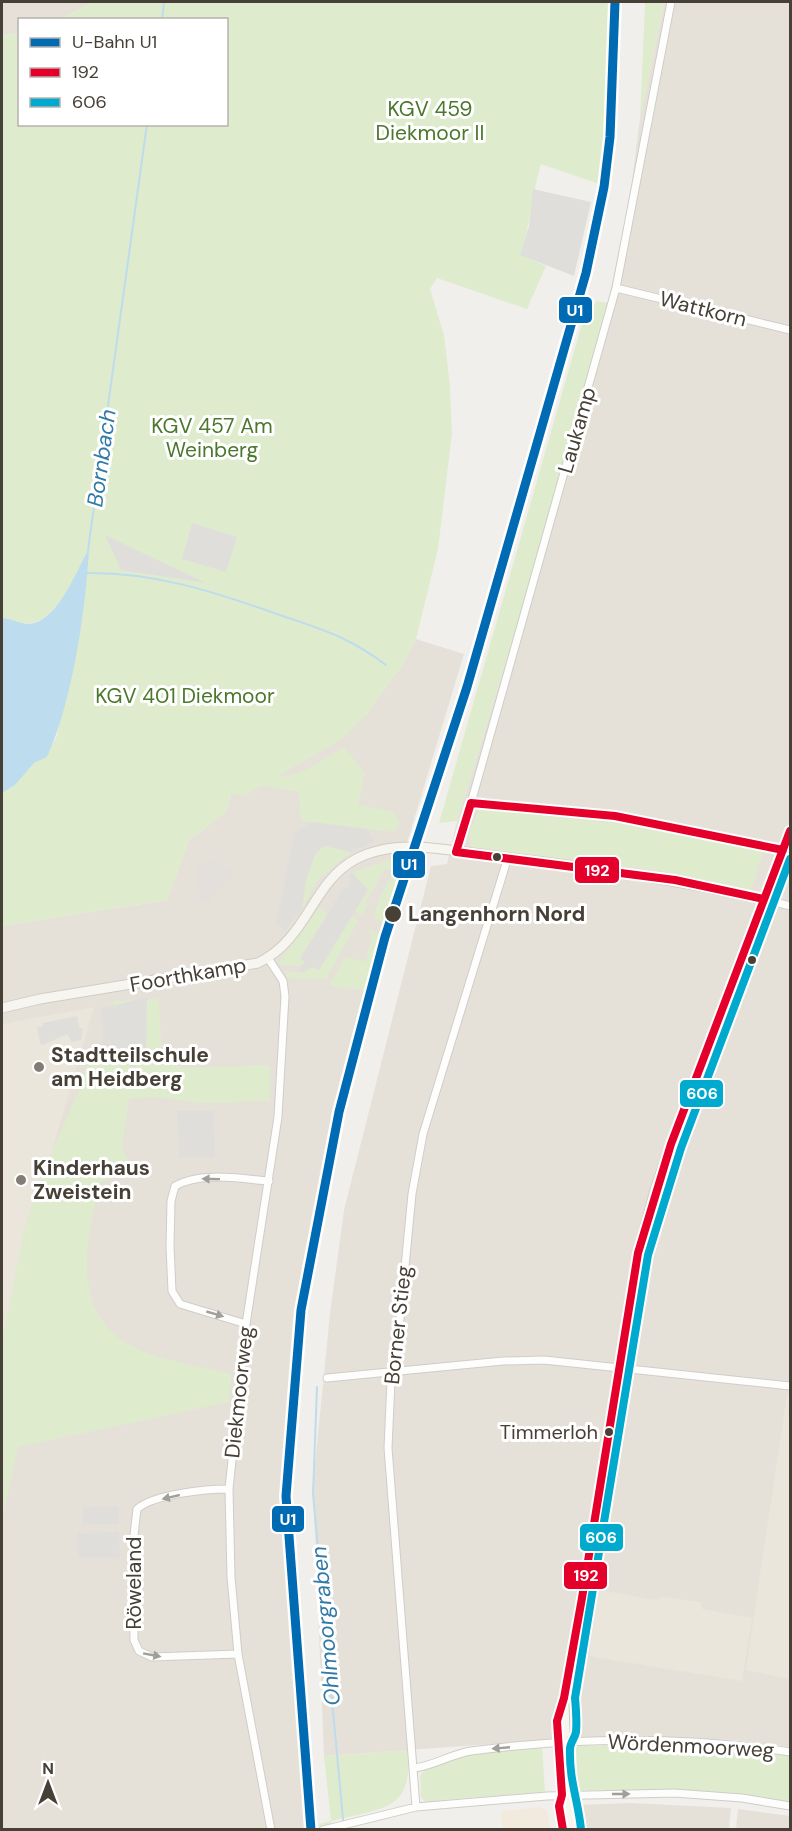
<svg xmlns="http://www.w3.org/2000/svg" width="792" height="1831" font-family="'DM Sans',sans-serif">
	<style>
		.residential { fill: #e5e1d9 }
		.commercial { fill: #f3eadf }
		.industrial { fill: #e3dfdb }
		.education { fill: #ebe6db }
		.green { fill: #dfebcd }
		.parking { fill: #e0dedb }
		.water { fill: #bddced }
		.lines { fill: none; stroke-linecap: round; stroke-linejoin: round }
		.stream { stroke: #bddced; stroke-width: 2 }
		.street-casing { stroke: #cfcdc9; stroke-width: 9 }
		.secondary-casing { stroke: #d0ccc3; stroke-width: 11 }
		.street { stroke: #fdfdfc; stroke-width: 7 }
		.secondary { stroke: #f7f5ef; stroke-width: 9 }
		.bus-1-casing { stroke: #fff; stroke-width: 12 }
		.bus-2-casing { stroke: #fff; stroke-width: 12 }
		.bus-1 { stroke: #e4002b; stroke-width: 8 }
		.bus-2 { stroke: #00a9ce; stroke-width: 8 }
		.metro-1-casing { stroke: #fff; stroke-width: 14 }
		.metro-1 { stroke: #006ab3; stroke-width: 9 }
		.oneway { fill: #a29e9a }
		.bus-dot { fill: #474037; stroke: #fff; stroke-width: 2 }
		.poi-dot { fill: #827d76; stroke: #fff; stroke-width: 2 }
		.labels { text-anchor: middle; stroke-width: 6; stroke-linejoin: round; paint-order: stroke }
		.bus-label { font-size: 20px; fill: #474037; stroke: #fff; text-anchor: end }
		.park-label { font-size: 21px; fill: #4b782c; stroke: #fff }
		.street-label { font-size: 21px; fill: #474037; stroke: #fff }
		.stop-label { font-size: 21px; font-weight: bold; fill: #474037; stroke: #fff; text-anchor: start }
		.poi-label { font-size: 21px; font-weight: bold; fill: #474037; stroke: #fff; text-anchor: start }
		.water-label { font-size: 22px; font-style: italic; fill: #317aa8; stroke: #fff }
		.line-badge { stroke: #fff; stroke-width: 2 }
		.badge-label { font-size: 16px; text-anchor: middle; font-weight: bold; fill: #fff }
	</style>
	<rect width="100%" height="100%" fill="#f1efec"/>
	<path class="residential" d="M2,2H93L61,19L20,20L19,34L2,35Z
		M664,2H790V1747L734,1740L658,1737L575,1738L324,1756L313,1485L330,1313L344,1210L431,866L447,864L457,821L543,539L608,303L630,197L640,119Z
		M416,639L464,654L378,939L336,1111L306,1254L291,1363L281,1489L306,1829L2,1830V926L167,900L189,840L226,812L231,793L366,715L404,662Z
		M632,1803L731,1808L729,1829H584L579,1805Z
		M738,1809L790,1816V1829H736Z"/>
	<path class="commercial" d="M540,1807L547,1811L550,1829H502L501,1811Z"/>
	<path class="industrial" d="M210,859L233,872L207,903L200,900L195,869Z"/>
	<path class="education" d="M94,1007L52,1151L25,1227L2,1345V1024Z
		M787,1394L790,1395V1679L746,1670Z
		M599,1590L655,1600L663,1597L701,1602L702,1609L752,1618L742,1681L589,1656Z"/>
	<path class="green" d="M93,2H610L604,149L599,184L541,164C532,194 530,225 521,255L546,266L527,309L437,278L430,289L444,335L450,386L452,433L438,549L416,639L404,662L366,715L339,741L278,776C300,779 326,757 344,747L365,773L358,805L393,811L400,824L394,832L301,821L299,792L262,785L244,796L231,793L226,812L189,840L167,900L2,926V793L15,785L34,763L46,757L57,736L88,550C76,572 57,623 29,623C19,624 11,618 2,618V35L19,34L20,124H226V20L61,19Z
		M645,2H664L640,119Z
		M596,301L608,303L543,539L457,821L439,823L587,306L593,309Z
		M479,809L621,824L764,850L751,890L662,871L471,847L469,834Z
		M324,846L351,852L318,880L302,909C305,888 306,860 324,846Z
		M388,860L393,861L390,870L385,869L368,898L370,901L366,899L364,902L368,904L362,915L355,911L368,890L352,873Z
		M397,864H403L384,924L374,917L378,902Z
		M319,908L328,914L300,958L305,962L303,966L280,965L281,959Z
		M352,916L358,921L326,979L287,978L286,971L302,973L313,967L319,970Z
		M367,929L380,934L367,991L329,986L345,957L365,962L372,936Z
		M159,999L162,1064L188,1068L270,1065V1101L203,1103L154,1097L129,1099L122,1146L131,1169L100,1183C85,1242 69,1319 138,1349C166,1362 201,1366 231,1374L229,1402L18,1447L2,1520V1342L25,1227L52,1151L79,1091L91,1051L114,1037L113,1001Z
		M671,1744L732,1748L790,1756V1802L704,1791L578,1790L576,1746Z
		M542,1748L545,1792L440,1800V1804L427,1803L421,1798L420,1776C434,1750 515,1750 542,1748Z
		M407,1750C415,1812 381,1808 331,1821L332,1829H320L319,1824L331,1821L324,1756Z"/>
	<path class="parking" d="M533,189L591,202L574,276L520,255L529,226Z
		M192,523L237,537L226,572L182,559Z
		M105,535L206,583L121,570Z
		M312,822L367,829L374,841L351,852L325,846L316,852L306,881L302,909L285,930L276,923L294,833Z
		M352,873L368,890L319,970L313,967L302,973L300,966L305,962L300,959L344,887L349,889L351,881L348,876Z
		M147,997L146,1062L133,1067L98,1053L104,1034L100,1009Z
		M77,1016L79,1027L83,1029L81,1040L72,1042L67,1034L43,1045L40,1043L37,1027L43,1026L42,1023Z
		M214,1110L215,1157L179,1158L177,1111Z
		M83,1507H119V1524H83Z
		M119,1532L120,1558H78V1533Z"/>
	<path class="water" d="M89,548C86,609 72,703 47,757L34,763L15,785L2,793V618C12,618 22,626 34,623C59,617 77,570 89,548Z"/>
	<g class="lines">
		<path class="stream" d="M162,20L164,2
			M88,550L147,124
			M86,573C153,572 212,591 274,613C320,629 346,635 386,665
			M317,1387L313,1494L344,1830"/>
		<g class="street-casing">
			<path id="street" d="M616,288L790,330
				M471,803L616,288L671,2
				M764,899L790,906
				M268,958L283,981L285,996L278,1117L246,1324L229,1489L231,1577L238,1654L271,1830
				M246,1324L180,1304L172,1291L170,1246L171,1201L175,1186C201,1171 241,1179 269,1181
				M327,1378L503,1361L544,1360L790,1386
				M229,1489C206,1489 154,1494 137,1509L133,1544L134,1640L139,1651L152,1657L238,1654
				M414,1768C434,1766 451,1754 471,1751C576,1737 685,1736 790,1752
				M416,1807L388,1448L391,1381L396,1360L412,1194L423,1134L508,857
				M323,1830L416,1807L547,1796L674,1793L742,1798L790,1806"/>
		</g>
		<g class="secondary-casing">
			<path id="secondary" d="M456,852L471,803L615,816L783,850
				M2,1008L40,999L258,963C308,939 312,882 356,859C398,837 450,851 495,856C586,866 675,880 764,899
				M559,1743L565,1732L564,1704
				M562,1795L568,1805L571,1830
				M563,1830L559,1806L562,1795L557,1721L564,1698L582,1598L638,1253L655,1190L671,1144L790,831"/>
		</g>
		<use href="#street" class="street"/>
		<use href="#secondary" class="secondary"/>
		<g class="bus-1-casing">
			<path id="bus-1" d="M764,899L675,880L456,852L471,803L615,816L783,850
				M563,1830L559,1806L562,1795L557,1721L564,1698L582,1598L638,1253L671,1144L790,831"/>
		</g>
		<g class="bus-2-casing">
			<path id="bus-2" d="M581,1829C578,1800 569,1780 570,1749C570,1743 575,1738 576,1732C577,1721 576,1709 575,1698L648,1255L681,1148L790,859"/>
		</g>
		<use href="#bus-1" class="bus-1"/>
		<use href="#bus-2" class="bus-2"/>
		<g class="metro-1-casing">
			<path id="metro-1" d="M311,1830L286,1496L301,1310L339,1112L385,937L467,687L586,273L604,187L610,137L615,2"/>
		</g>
		<use href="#metro-1" class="metro-1"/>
	</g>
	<defs><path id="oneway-solid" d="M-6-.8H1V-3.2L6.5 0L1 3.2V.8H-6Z" transform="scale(1.5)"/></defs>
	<g class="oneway">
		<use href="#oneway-solid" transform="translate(211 1179) rotate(-179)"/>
		<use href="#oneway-solid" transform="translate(215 1314) rotate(16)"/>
		<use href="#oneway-solid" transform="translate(171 1497) rotate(167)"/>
		<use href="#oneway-solid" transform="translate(152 1655) rotate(10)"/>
		<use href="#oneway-solid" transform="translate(501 1748) rotate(175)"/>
		<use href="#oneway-solid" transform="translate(621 1794)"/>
	</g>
	<g class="bus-dot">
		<circle cx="497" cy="857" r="5"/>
		<circle cx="393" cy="914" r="9"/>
		<circle cx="752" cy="960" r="5"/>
		<circle cx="609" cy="1432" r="5"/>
	</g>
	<g class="poi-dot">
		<circle cx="39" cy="1067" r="6"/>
		<circle cx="21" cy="1180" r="6"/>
	</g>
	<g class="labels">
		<g class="bus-label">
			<text x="598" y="1439">Timmerloh</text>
		</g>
		<g class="park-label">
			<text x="430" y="116">KGV 459<tspan x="430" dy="24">Diekmoor II</tspan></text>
			<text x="212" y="433">KGV 457 Am<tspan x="212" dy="24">Weinberg</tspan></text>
			<text x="185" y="703">KGV 401 Diekmoor</text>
		</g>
		<g class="street-label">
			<text transform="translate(703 309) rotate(14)" y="7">Wattkorn</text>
			<text transform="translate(577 430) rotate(-74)" y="7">Laukamp</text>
			<text transform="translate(188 975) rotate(-10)" y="7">Foorthkamp</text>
			<text transform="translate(398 1325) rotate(-84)" y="7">Borner Stieg</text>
			<text transform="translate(239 1392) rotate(-84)" y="7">Diekmoorweg</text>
			<text transform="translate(134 1583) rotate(-90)" y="7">Röweland</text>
			<text transform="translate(691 1746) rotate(3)" y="7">Wördenmoorweg</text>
		</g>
		<g class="stop-label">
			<text x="408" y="921">Langenhorn Nord</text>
		</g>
		<g class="poi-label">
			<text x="51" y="1062">Stadtteilschule<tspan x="51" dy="24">am Heidberg</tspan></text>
			<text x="33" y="1175">Kinderhaus<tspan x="33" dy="24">Zweistein</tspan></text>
		</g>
		<g class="water-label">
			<text transform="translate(101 458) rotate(-82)" y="8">Bornbach</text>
			<text transform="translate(325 1626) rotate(-95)" y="8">Ohlmoorgraben</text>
		</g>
	</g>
	<g class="line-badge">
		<rect x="558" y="296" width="35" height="28" rx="6" fill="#006ab3"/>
		<rect x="392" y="850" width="34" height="29" rx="6" fill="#006ab3"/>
		<rect x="574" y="856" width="46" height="28" rx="6" fill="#e4002b"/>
		<rect x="679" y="1079" width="45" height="29" rx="6" fill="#00a9ce"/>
		<rect x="271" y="1505" width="34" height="28" rx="6" fill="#006ab3"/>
		<rect x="579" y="1523" width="45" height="29" rx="6" fill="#00a9ce"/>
		<rect x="563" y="1561" width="45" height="29" rx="6" fill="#e4002b"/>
	</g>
	<g class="badge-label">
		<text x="575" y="316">U1</text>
		<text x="409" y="870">U1</text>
		<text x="597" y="876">192</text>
		<text x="702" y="1099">606</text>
		<text x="288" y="1525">U1</text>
		<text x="601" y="1543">606</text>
		<text x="586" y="1581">192</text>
	</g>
	<rect width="792" height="1831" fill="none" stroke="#474037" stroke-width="6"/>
	<rect x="18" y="18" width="210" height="108" fill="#ffffff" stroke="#b5b3af" stroke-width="1.5"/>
	<rect x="30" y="38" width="30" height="9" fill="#006ab3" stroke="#b5b3af" stroke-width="1.5"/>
	<text x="72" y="48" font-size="18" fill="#474037">U-Bahn U1</text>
	<rect x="30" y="68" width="30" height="9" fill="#e4002b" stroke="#b5b3af" stroke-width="1.5"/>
	<text x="72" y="78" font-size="18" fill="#474037">192</text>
	<rect x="30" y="98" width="30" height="9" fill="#00a9ce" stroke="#b5b3af" stroke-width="1.5"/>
	<text x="72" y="108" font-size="18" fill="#474037">606</text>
	<g transform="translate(48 1783)" stroke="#ffffff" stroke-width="4.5" paint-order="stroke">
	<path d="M0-4.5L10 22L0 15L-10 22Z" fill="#474037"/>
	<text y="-9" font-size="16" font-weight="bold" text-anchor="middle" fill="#474037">N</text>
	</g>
</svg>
